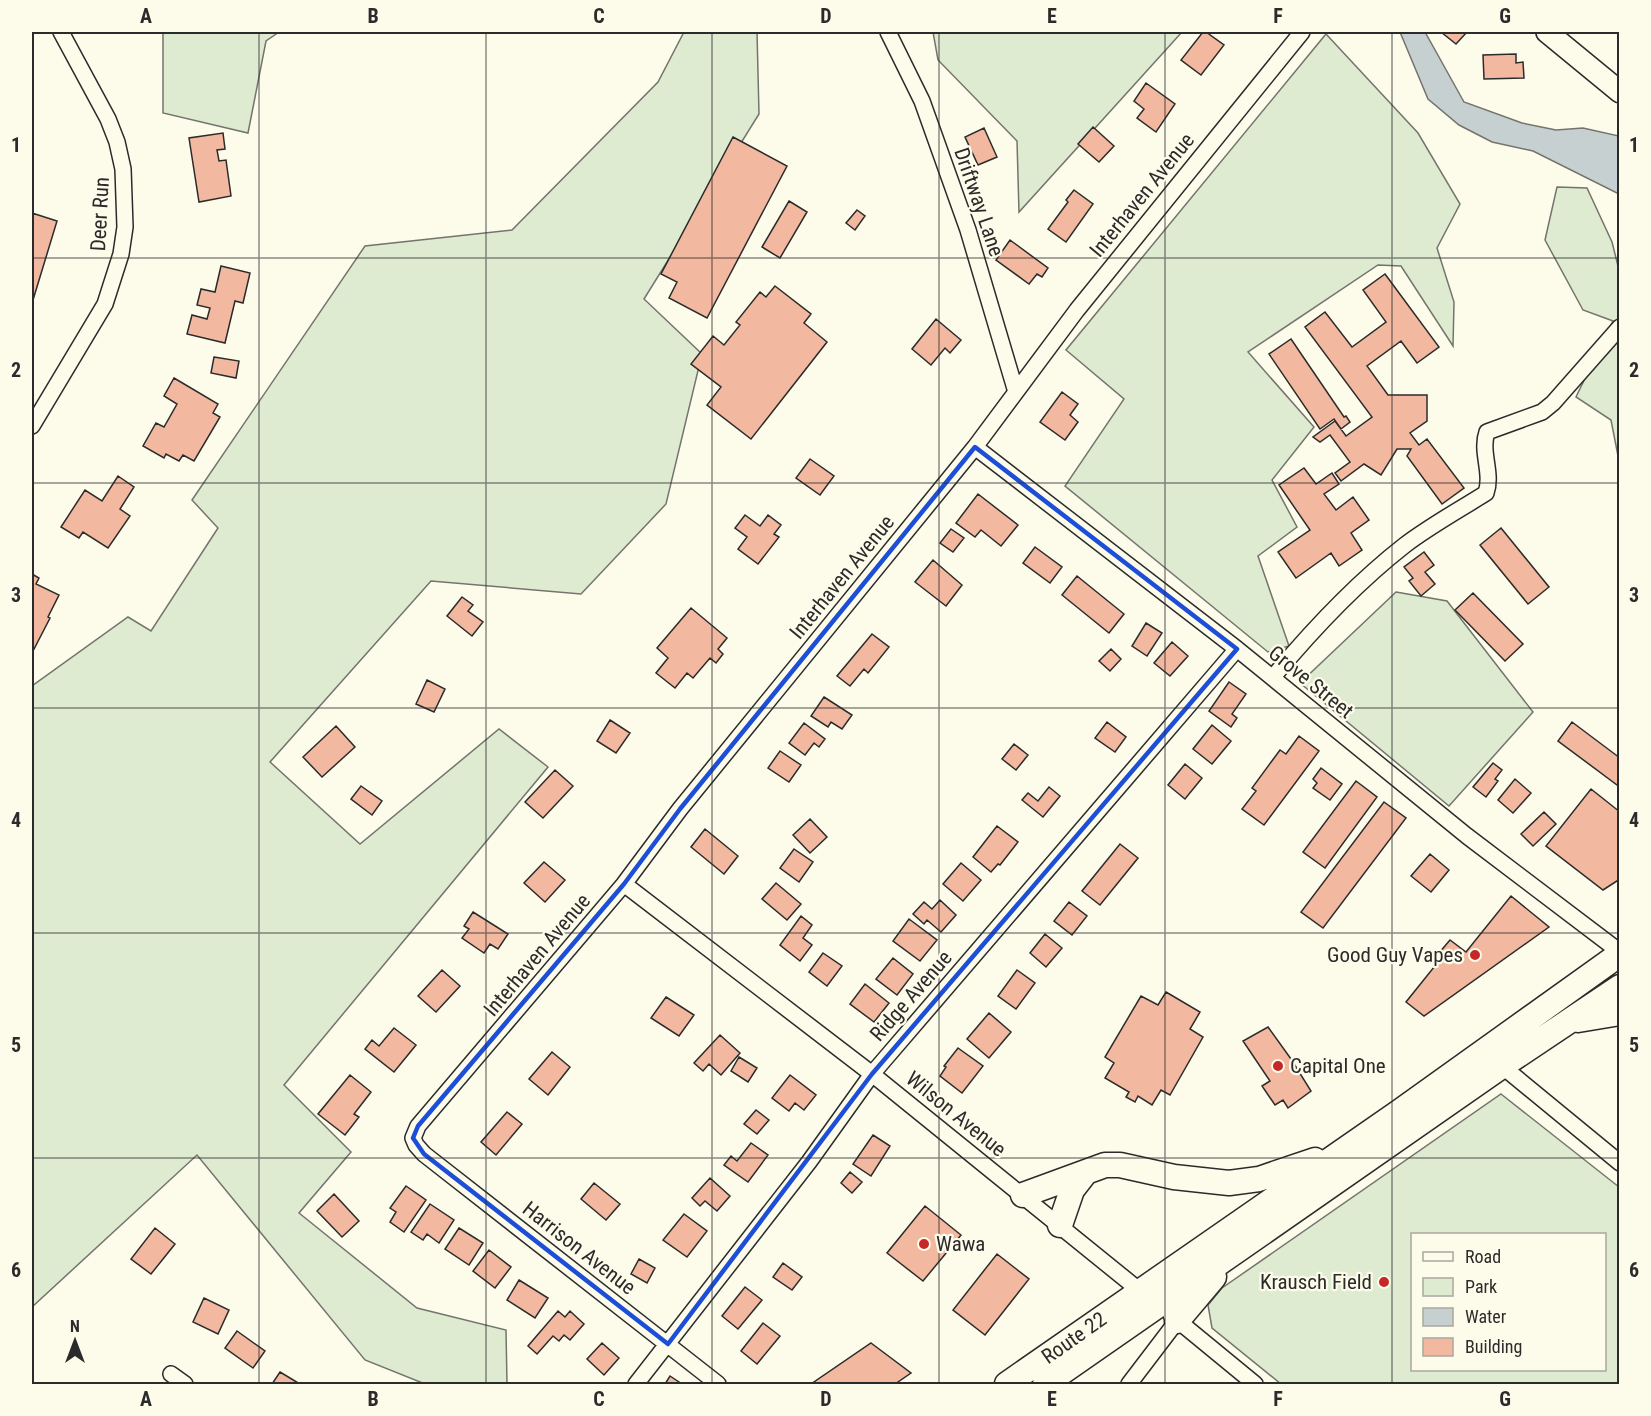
<svg xmlns="http://www.w3.org/2000/svg" width="1651" height="1416" font-family="'Roboto Condensed',sans-serif">
	<style>
		.green { fill: #deebd1; stroke: #74746e; stroke-width: 1.5; fill-rule: evenodd }
		.water { fill: #c7d0d0; stroke: #74746e; stroke-width: 1.5 }
		.building { fill: #f2b8a0; stroke: #2b2b2b; stroke-width: 1.5 }
		.lines { fill: none; stroke-linecap: round; stroke-linejoin: round }
		.minor-casing { stroke: #2b2b2b; stroke-width: 18 }
		.secondary-casing { stroke: #2b2b2b; stroke-width: 24 }
		.trunk-casing { stroke: #2b2b2b; stroke-width: 27 }
		.minor { stroke: #fdfbea; stroke-width: 15 }
		.secondary { stroke: #fdfbea; stroke-width: 21 }
		.trunk { stroke: #fdfbea; stroke-width: 24 }
		.marked { fill: none; stroke: #1d4ed8; stroke-width: 4.5; stroke-linejoin: round }
		.grid { fill: none; stroke: #2b2b2b; stroke-width: 1.5; stroke-opacity: 0.55 }
		.poi-dot { fill: #c62828; stroke: #fdfbea; stroke-width: 2 }
		.labels { text-anchor: middle; stroke-width: 4.5; stroke-linejoin: round; paint-order: stroke }
		.street-label { font-size: 21px; fill: #2b2b2b; stroke: #fdfbea }
		.poi-label { font-size: 21px; fill: #2b2b2b; stroke: #fdfbea; text-anchor: end }
		.neatline { fill: none; stroke: #2b2b2b; stroke-width: 2 }
		.grid-label { font-size: 20px; text-anchor: middle; font-weight: bold; fill: #2b2b2b }
	</style>
	<rect width="100%" height="100%" fill="#fdfbea"/>
	<path class="green" d="M163,32H279L266,41L248,133L163,113Z
		M684,32H757L759,114L644,299L702,354L666,504L581,594L431,581L270,762L360,844L499,729L548,767L284,1085L351,1152L299,1213L417,1308L506,1330L507,1384H425L365,1360L197,1155L32,1307V686L128,617L151,631L218,528L192,500L365,246L512,230L658,82Z
		M933,32H1182L1019,212L1017,141L938,60Z
		M1326,34L1418,133L1460,204L1437,248L1454,302L1453,346L1401,266L1378,265L1248,352L1314,427L1272,480L1297,527L1258,556L1289,646L1268,652L1065,486L1124,399L1066,350Z
		M1557,187L1587,188L1612,242L1619,270V461L1611,420L1576,397L1613,321L1583,310L1545,240Z
		M1396,592L1447,601L1533,712L1449,806L1300,683Z
		M1501,1094L1619,1187V1384H1281L1212,1328L1208,1305L1222,1288ZM1412,1234H1604V1370H1412Z"/>
	<path class="water" d="M1400,32H1425L1464,102L1522,123L1556,130L1583,128L1619,136V194L1533,151L1492,142L1459,125L1428,99Z"/>
	<path class="building" d="M1203,32H1206L1224,45L1201,75L1181,60Z
		M1441,32H1467L1456,44Z
		M1516,54V63L1523,62L1524,78L1484,79L1483,55Z
		M1146,83L1175,104L1156,132L1137,118L1144,109L1134,101Z
		M1093,127L1114,146L1099,162L1078,144Z
		M984,128L997,157L978,165L965,137Z
		M223,133L225,149L217,150L219,161L226,160L231,196L199,202L189,138Z
		M733,137L787,166L707,318L669,298L677,282L661,274Z
		M1074,190L1093,204L1066,242L1048,229L1068,202L1066,200Z
		M789,201L807,212L780,258L762,247Z
		M857,210L865,216L855,230L846,223Z
		M32,213L57,221L33,300H32Z
		M1010,240L1048,268L1042,277L1037,274L1029,284L996,260Z
		M221,266L250,273L243,303L235,301L225,343L187,334L192,315L207,319L210,308L197,305L201,289L215,292Z
		M1385,274L1439,347L1417,363L1401,341L1367,366L1388,395H1427V421L1410,433L1419,445L1427,439L1464,488L1442,504L1407,456L1411,449H1397L1381,475L1364,464L1341,481L1335,473L1350,462L1330,435L1320,442L1313,437L1335,421L1346,436L1372,417L1305,327L1325,312L1352,347L1386,322L1363,290Z
		M775,286L811,314L804,323L827,342L751,439L707,405L721,387L691,364L713,336L724,345L740,325L736,322L760,292L766,297Z
		M936,319L961,340L950,353L945,348L931,365L912,349Z
		M1291,339L1344,417L1346,416L1350,422L1341,429L1334,419L1320,429L1269,354Z
		M214,357L239,361L236,378L211,373Z
		M174,378L218,404L213,413L220,417L194,461L183,455L179,461L166,454L164,458L143,446L156,423L164,427L177,404L164,396Z
		M1062,392L1078,404L1070,415L1078,422L1065,440L1040,422Z
		M810,459L834,476L820,495L796,478Z
		M1304,468L1316,484L1332,473L1339,484L1324,494L1336,510L1353,497L1369,520L1351,533L1362,550L1339,566L1331,553L1296,578L1278,552L1310,530L1279,485Z
		M118,476L134,487L120,509L130,516L108,548L83,532L79,538L61,527L85,490L102,501Z
		M978,494L1018,525L1001,546L981,530L975,537L956,523Z
		M745,515L760,526L768,515L781,525L774,534L779,537L758,564L738,549L747,537L735,528Z
		M1501,528L1549,587L1528,604L1480,545Z
		M951,529L964,538L953,552L940,543Z
		M1035,547L1062,567L1050,583L1023,563Z
		M1424,552L1434,565L1425,572L1435,584L1421,596L1409,581L1413,578L1404,567Z
		M933,560L962,585L946,606L915,582Z
		M32,574L39,578L36,584L59,595L48,617L50,618L33,651L32,650Z
		M1077,576L1124,614L1109,633L1062,595Z
		M1473,593L1523,644L1505,661L1455,610Z
		M462,597L473,605L468,611L483,622L472,636L447,616Z
		M691,608L727,638L718,649L723,654L716,663L710,658L693,678L687,673L675,688L656,673L668,658L657,648Z
		M1146,623L1162,633L1147,656L1132,646Z
		M872,634L889,647L868,673L864,669L850,686L837,676Z
		M1172,642L1188,656L1170,676L1154,663Z
		M1111,649L1121,659L1110,671L1099,661Z
		M427,680L445,689L434,712L416,704Z
		M1229,682L1246,694L1232,714L1237,718L1231,727L1209,711Z
		M824,697L852,715L842,729L831,722L828,727L811,716Z
		M610,720L630,733L616,753L597,741Z
		M1107,722L1126,737L1115,752L1095,738Z
		M1572,722L1620,758V781L1617,785L1558,741Z
		M804,723L825,739L819,747L814,743L805,755L789,743Z
		M1212,725L1231,741L1212,764L1193,749Z
		M336,726L355,747L322,777L303,757Z
		M1299,736L1319,751L1264,825L1242,809L1256,791L1252,788L1280,750L1286,754Z
		M1014,744L1028,755L1016,770L1002,759Z
		M780,751L801,765L789,782L768,768Z
		M1493,763L1502,770L1495,779L1498,781L1486,797L1473,787Z
		M1185,764L1202,778L1185,799L1168,785Z
		M1321,768L1342,784L1330,800L1313,788L1317,783L1313,779Z
		M555,770L573,786L543,818L525,802Z
		M1515,779L1531,793L1513,813L1498,800Z
		M1356,781L1377,797L1325,868L1303,852Z
		M361,786L382,801L372,815L351,799Z
		M1049,787L1060,796L1043,817L1022,800L1028,793L1038,801Z
		M1591,789L1620,812V879L1603,890L1546,846Z
		M1384,802L1406,818L1323,928L1301,912Z
		M1544,812L1556,824L1533,846L1521,834Z
		M810,819L827,837L810,853L793,835Z
		M997,826L1018,842L1000,865L998,864L991,872L973,857Z
		M705,829L738,856L724,874L691,847Z
		M1120,844L1138,858L1100,905L1082,891Z
		M794,849L813,862L799,882L780,868Z
		M1430,854L1449,870L1431,892L1411,876Z
		M544,862L565,880L545,902L524,883Z
		M961,863L981,880L963,901L943,884Z
		M776,883L801,904L787,920L762,899Z
		M1511,896L1549,927L1424,1016L1406,1002L1443,956L1439,953L1450,940L1466,952Z
		M940,900L956,915L941,932L927,920L924,924L913,914L924,902L932,909Z
		M1069,902L1087,916L1072,935L1054,921Z
		M473,912L508,934L498,949L490,944L484,953L462,938L469,929L464,926Z
		M801,916L812,925L803,938L812,945L800,961L780,945Z
		M909,919L937,940L920,961L893,941Z
		M1045,934L1062,948L1046,967L1030,953Z
		M823,953L842,966L827,986L809,972Z
		M893,958L913,974L897,995L876,979Z
		M442,970L460,986L436,1012L418,996Z
		M1017,970L1035,983L1016,1009L998,996Z
		M865,984L889,1003L874,1022L850,1004Z
		M1166,992L1200,1012L1190,1029L1203,1037L1170,1095L1161,1090L1152,1105L1138,1096L1135,1102L1126,1097L1129,1092L1105,1078L1114,1063L1105,1057L1141,996L1158,1005Z
		M666,997L694,1015L679,1036L651,1018Z
		M989,1013L1011,1032L989,1058L967,1039Z
		M1268,1027L1291,1059L1311,1091L1288,1108L1283,1100L1275,1105L1262,1086L1270,1081L1243,1041Z
		M394,1028L416,1045L394,1072L365,1049L372,1040L379,1046Z
		M720,1035L740,1053L721,1075L709,1064L703,1071L694,1063Z
		M958,1048L983,1066L962,1093L940,1076L946,1067L944,1066Z
		M552,1052L570,1067L548,1095L529,1079Z
		M739,1057L757,1068L748,1082L731,1071Z
		M350,1075L371,1092L354,1114L359,1117L345,1135L318,1114Z
		M790,1075L816,1095L804,1110L795,1103L789,1111L772,1098Z
		M756,1110L769,1120L757,1134L744,1124Z
		M507,1112L522,1124L496,1155L481,1142Z
		M873,1135L890,1146L871,1176L853,1164Z
		M751,1143L768,1155L748,1182L724,1165L731,1156L737,1161Z
		M850,1172L862,1182L852,1193L841,1183Z
		M710,1178L730,1196L717,1211L705,1201L700,1206L692,1198Z
		M594,1183L620,1204L606,1220L581,1199Z
		M406,1186L426,1200L404,1232L390,1222L396,1212L390,1208Z
		M334,1194L359,1221L342,1237L317,1211Z
		M430,1204L454,1220L439,1243L427,1234L423,1240L411,1232Z
		M925,1206L961,1235L923,1281L887,1253Z
		M684,1214L707,1231L687,1257L663,1240Z
		M155,1228L175,1244L151,1274L131,1259Z
		M459,1228L483,1243L469,1265L445,1249Z
		M489,1250L511,1267L495,1288L473,1271Z
		M997,1254L1029,1279L985,1335L953,1310Z
		M639,1259L655,1268L647,1283L631,1274Z
		M783,1263L802,1277L792,1290L773,1277Z
		M519,1280L548,1298L535,1318L507,1300Z
		M745,1287L762,1300L738,1329L722,1316Z
		M204,1298L229,1310L218,1334L193,1322Z
		M558,1311L565,1317L570,1311L584,1324L570,1340L564,1335L559,1341L553,1336L537,1354L528,1346Z
		M763,1323L780,1336L757,1364L741,1351Z
		M237,1331L265,1351L253,1368L225,1348Z
		M602,1343L619,1358L604,1375L587,1359Z
		M871,1343L911,1373L895,1384H811Z
		M280,1372L300,1384H272Z
		M670,1376L682,1384H665Z"/>
	<g class="lines">
		<g class="minor-casing">
			<path id="minor" d="M888,32L922,101L968,230L1016,392
				M32,426L105,304L121,254L125,227L123,169L117,142L108,119L61,32
				M975,447L1237,649L1467,836L1620,952
				M1273,677C1313,629 1355,584 1405,545C1430,526 1459,510 1486,493C1493,473 1480,452 1487,432L1542,412L1553,403L1620,327
				M624,884L872,1074L1145,1295
				M1502,1066L1620,1163
				M1171,1315L1255,1384
				M171,1374L185,1384
				M636,1384L809,1162L872,1074L1237,649
				M718,1384L424,1154L416,1145L413,1138L418,1126L624,884L680,809L975,447L1077,310L1302,32
				M1129,1384L1177,1321"/>
		</g>
		<g class="secondary-casing">
			<path id="secondary" d="M1547,32L1620,92"/>
		</g>
		<g class="trunk-casing">
			<path id="trunk" d="M1578,1020L1620,1013
				M1023,1195L1105,1165H1120L1174,1177L1229,1183L1259,1179L1315,1160
				M1060,1225L1072,1190L1086,1172
				M1177,1321L1214,1277
				M1007,1384L1399,1112L1620,954
				M1045,1384L1502,1066L1620,987"/>
		</g>
		<use href="#minor" class="minor"/>
		<use href="#secondary" class="secondary"/>
		<use href="#trunk" class="trunk"/>
	</g>
	<path class="marked" d="M975,447L1237,649L872,1074L668,1344L424,1154L413,1138L418,1126L624,884L680,809Z"/>
	<path class="grid" d="M259,32V1384M486,32V1384M712,32V1384M939,32V1384M1165,32V1384M1392,32V1384M32,258H1620M32,483H1620M32,708H1620M32,933H1620M32,1158H1620"/>
	<g class="poi-dot">
		<circle cx="1475" cy="955" r="6"/>
		<circle cx="1278" cy="1066" r="6"/>
		<circle cx="924" cy="1244" r="6"/>
		<circle cx="1384" cy="1282" r="6"/>
	</g>
	<g class="labels">
		<g class="street-label">
			<text transform="translate(1142 195) rotate(-51)" y="7">Interhaven Avenue</text>
			<text transform="translate(979 202) rotate(71)" y="7">Driftway Lane</text>
			<text transform="translate(100 214) rotate(-87)" y="7">Deer Run</text>
			<text transform="translate(842 577) rotate(-51)" y="7">Interhaven Avenue</text>
			<text transform="translate(1311 682) rotate(39)" y="7">Grove Street</text>
			<text transform="translate(537 955) rotate(-50)" y="7">Interhaven Avenue</text>
			<text transform="translate(911 996) rotate(-49)" y="7">Ridge Avenue</text>
			<text transform="translate(956 1114) rotate(39)" y="7">Wilson Avenue</text>
			<text transform="translate(579 1248) rotate(38)" y="7">Harrison Avenue</text>
			<text transform="translate(1074 1338) rotate(-35)" y="7">Route 22</text>
		</g>
		<g class="poi-label">
			<text x="1463" y="962">Good Guy Vapes</text>
			<text x="1290" y="1073" text-anchor="start">Capital One</text>
			<text x="936" y="1251" text-anchor="start">Wawa</text>
			<text x="1372" y="1289">Krausch Field</text>
		</g>
	</g>
	<rect width="1651" height="1416" fill="none" stroke="#fdfbea" stroke-width="66"/>
	<rect x="1411" y="1233" width="195" height="138" fill="#fdfbea" stroke="#a9a89e" stroke-width="1.5"/>
	<rect x="1423" y="1252" width="30" height="9" fill="#fdfbea" stroke="#a9a89e" stroke-width="1.5"/>
	<text x="1465" y="1263" font-size="18" fill="#2b2b2b">Road</text>
	<rect x="1423" y="1278" width="30" height="18" fill="#deebd1" stroke="#a9a89e" stroke-width="1.5"/>
	<text x="1465" y="1293" font-size="18" fill="#2b2b2b">Park</text>
	<rect x="1423" y="1308" width="30" height="18" fill="#c7d0d0" stroke="#a9a89e" stroke-width="1.5"/>
	<text x="1465" y="1323" font-size="18" fill="#2b2b2b">Water</text>
	<rect x="1423" y="1338" width="30" height="18" fill="#f2b8a0" stroke="#a9a89e" stroke-width="1.5"/>
	<text x="1465" y="1353" font-size="18" fill="#2b2b2b">Building</text>
	<g transform="translate(75 1341)" stroke="#fdfbea" stroke-width="4.5" paint-order="stroke">
	<path d="M0-4.5L10 22L0 15L-10 22Z" fill="#2b2b2b"/>
	<text y="-9" font-size="16" font-weight="bold" text-anchor="middle" fill="#2b2b2b">N</text>
	</g>
	<rect x="33" y="33" width="1585" height="1350" class="neatline"/>
	<g class="grid-label">
		<text x="146" y="23">A</text>
		<text x="373" y="23">B</text>
		<text x="599" y="23">C</text>
		<text x="826" y="23">D</text>
		<text x="1052" y="23">E</text>
		<text x="1278" y="23">F</text>
		<text x="1505" y="23">G</text>
		<text x="16" y="152">1</text>
		<text x="1634" y="152">1</text>
		<text x="16" y="377">2</text>
		<text x="1634" y="377">2</text>
		<text x="16" y="602">3</text>
		<text x="1634" y="602">3</text>
		<text x="16" y="827">4</text>
		<text x="1634" y="827">4</text>
		<text x="16" y="1052">5</text>
		<text x="1634" y="1052">5</text>
		<text x="16" y="1277">6</text>
		<text x="1634" y="1277">6</text>
		<text x="146" y="1406">A</text>
		<text x="373" y="1406">B</text>
		<text x="599" y="1406">C</text>
		<text x="826" y="1406">D</text>
		<text x="1052" y="1406">E</text>
		<text x="1278" y="1406">F</text>
		<text x="1505" y="1406">G</text>
	</g>
</svg>
